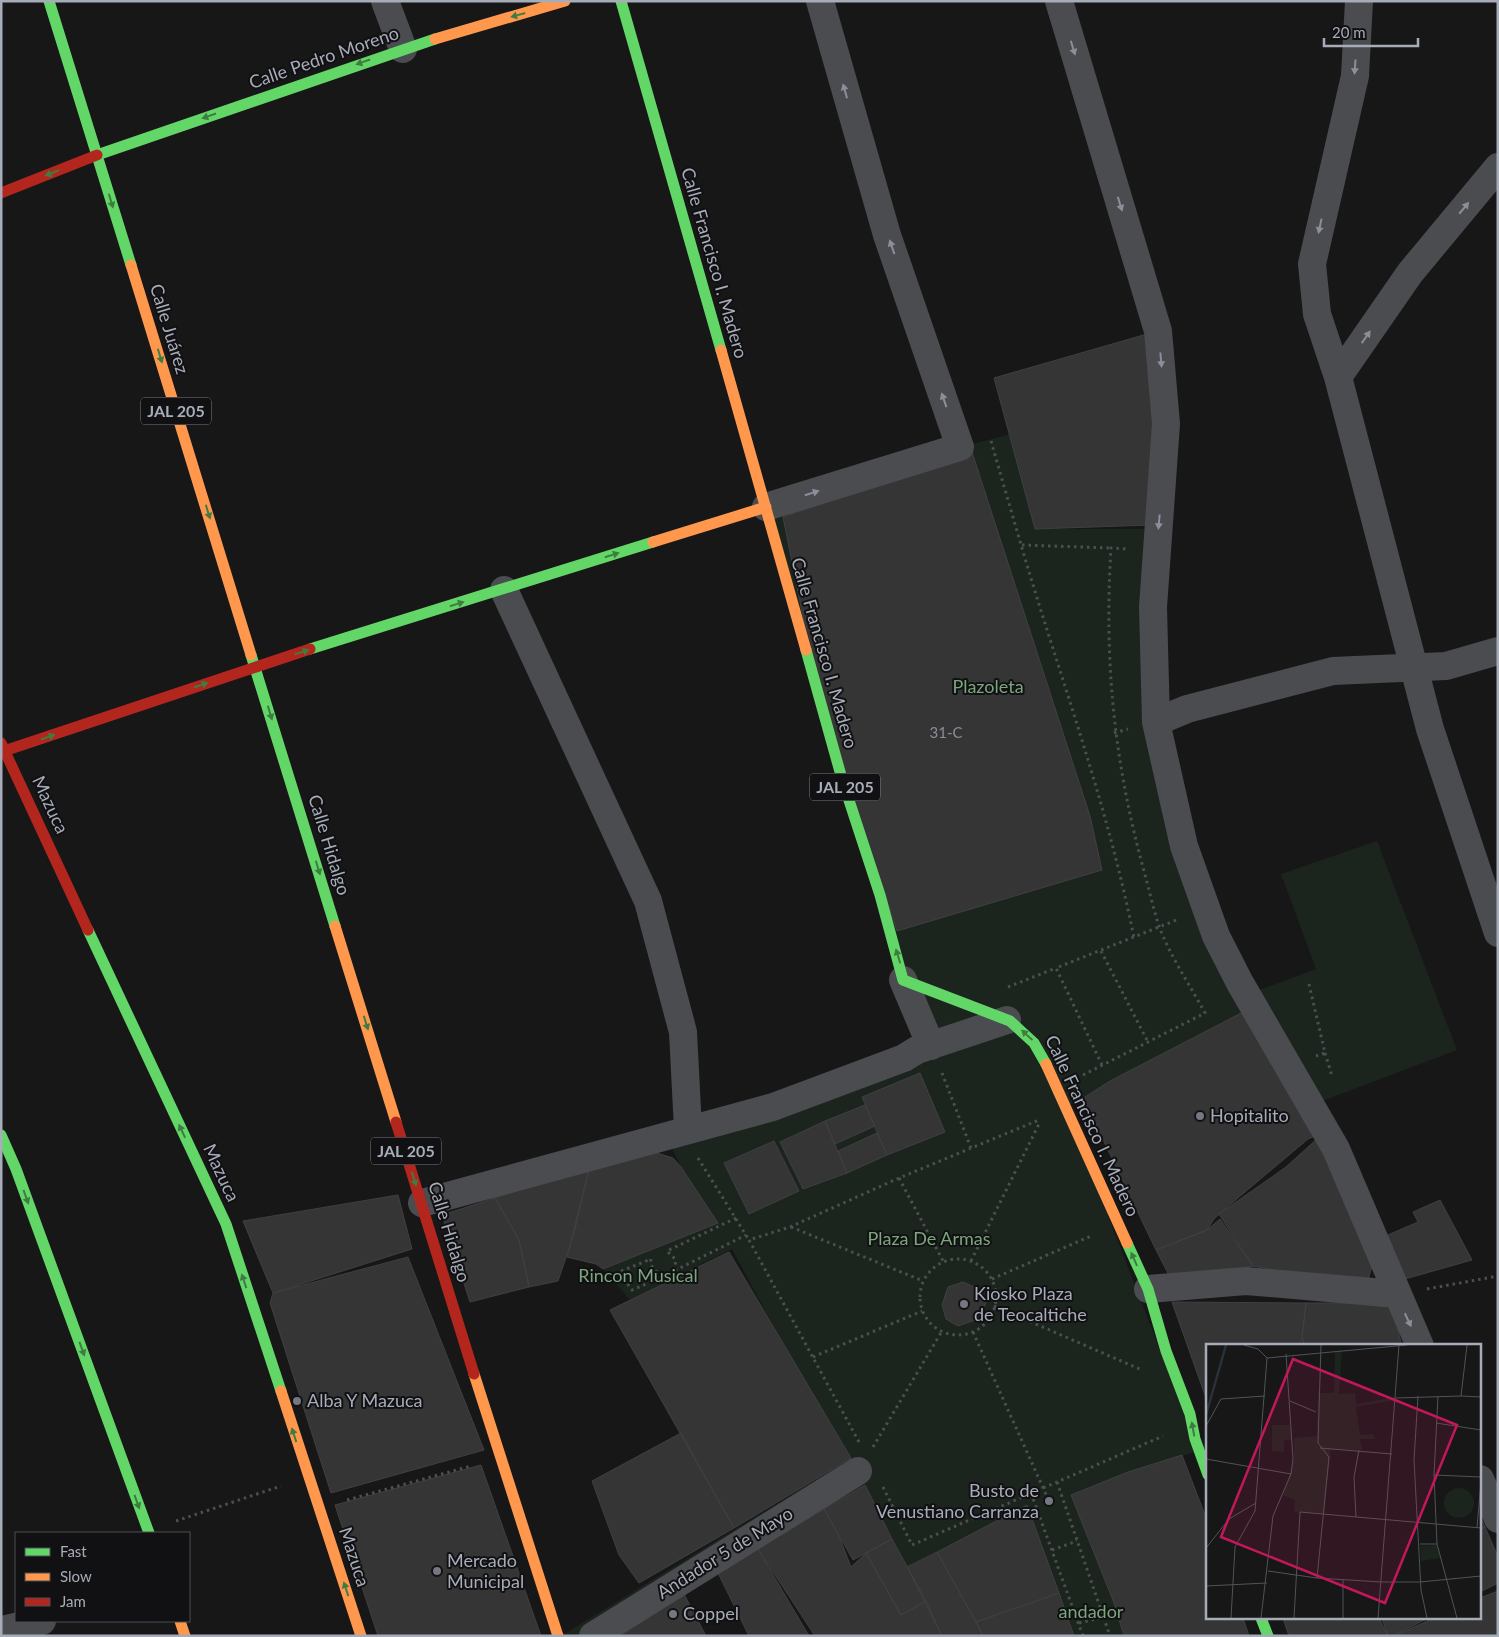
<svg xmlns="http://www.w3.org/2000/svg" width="1499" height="1637" font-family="Lato,sans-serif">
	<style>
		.green { fill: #1c241e }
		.building { fill: #353536; stroke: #3f4043 }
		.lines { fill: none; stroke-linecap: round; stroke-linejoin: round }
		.path { stroke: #4d4e51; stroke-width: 3; stroke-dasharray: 2.5 4; stroke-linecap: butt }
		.street { stroke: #4a4c50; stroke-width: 28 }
		.fast { stroke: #63d668; stroke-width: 11 }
		.slow { stroke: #ff974d; stroke-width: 11 }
		.jam { stroke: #b3261e; stroke-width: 11 }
		.oneway { fill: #3e7d42 }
		.oneway2 { fill: #8b8f9a }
		.poi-dot { fill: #757880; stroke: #111113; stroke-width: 2 }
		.labels { text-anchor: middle; stroke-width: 4; stroke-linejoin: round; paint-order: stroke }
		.number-label { font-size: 15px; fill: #8a8e98 }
		.shield { fill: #111113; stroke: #7a7e87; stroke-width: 1 }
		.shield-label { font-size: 16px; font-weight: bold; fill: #a7acb9 }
		.street-label { font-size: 18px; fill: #a7acb9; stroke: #111113 }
		.park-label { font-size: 18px; fill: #7ca67e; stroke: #111113 }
		.poi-label { font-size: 18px; fill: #a7acb9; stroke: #111113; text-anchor: start }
		.inset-river { fill: none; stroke: #29323a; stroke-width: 2.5 }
		.inset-road { fill: none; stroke: #515358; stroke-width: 1 }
		.view { fill: #c2185b; fill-opacity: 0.15; stroke: #c2185b; stroke-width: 2.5 }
		.inset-edge { fill: none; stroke: #a7acb9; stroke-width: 2.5 }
	</style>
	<rect width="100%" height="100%" fill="#171717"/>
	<path class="green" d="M1012,434L1035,529H1151V722L1245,1011L1110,1081L1066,1107L1199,1451L1128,1472L1071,1495L1114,1603L1124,1636H1074L1027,1505L907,1567L864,1485L614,1636H561L851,1458L783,1344L732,1249L630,1300L603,1269L717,1223L681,1167L666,1136L917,1050L766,507L960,447Z
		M1377,841L1457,1050L1317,1103L1254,992L1316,969L1281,874Z"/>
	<path class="building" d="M1147,334L1159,424L1151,525L1035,529L994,378Z
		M972,452L1090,816L1102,870L897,931L817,687L783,517Z
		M1245,1011L1319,1134L1308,1139L1226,1208L1214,1219L1207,1230L1156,1250L1083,1098L1110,1081Z
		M920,1073L945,1132L887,1155L862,1097Z
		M865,1105L875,1126L835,1144L825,1121Z
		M825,1121L847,1173L803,1189L780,1142Z
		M877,1133L887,1155L847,1173L838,1151Z
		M1318,1138L1374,1259L1366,1287L1253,1266L1219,1214L1286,1167Z
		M774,1141L799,1191L749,1214L724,1163Z
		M644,1153H657L673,1158L681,1167L718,1223L603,1269L596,1264L567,1257L589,1169Z
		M589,1169L574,1234L558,1281L529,1287L519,1240L495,1198Z
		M398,1195L412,1249L273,1293L243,1221Z
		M495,1198L519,1240L529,1287L470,1302L442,1215Z
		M1440,1200L1472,1260L1405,1279L1374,1241L1418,1222L1413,1212Z
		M1220,1219L1253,1266L1173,1283L1156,1250L1207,1230Z
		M729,1252L851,1458L734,1528L610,1310Z
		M408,1257L484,1450L331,1493L270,1303L273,1293Z
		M963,1282L981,1290L986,1303L978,1319L958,1326L946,1319L942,1305L948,1287Z
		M1172,1302L1306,1303L1302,1338L1305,1346H1208V1398H1206Z
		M1306,1303H1391L1402,1346H1305L1302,1338Z
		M681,1433L734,1528L639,1583L619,1555L592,1481Z
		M1182,1455L1208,1523V1618H1243L1249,1636H1124L1114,1603L1071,1495L1128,1472Z
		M481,1465L541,1636H378L335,1505Z
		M865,1485L892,1539L853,1560L824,1509Z
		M1027,1505L1059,1593L976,1622L937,1552Z
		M824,1509L839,1536L851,1567L866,1553L901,1615L926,1601L942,1636H815L758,1549Z
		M1480,1516L1485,1527L1480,1529Z
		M1485,1527L1498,1557V1583L1480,1592V1529Z
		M892,1539L926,1601L901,1615L866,1553Z
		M758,1549L809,1636H749L718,1573Z
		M937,1552L976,1622L983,1636H942L907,1567Z
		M1498,1591V1636H1394L1434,1618H1480V1598Z
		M1059,1593L1074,1636H983L976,1622Z
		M684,1594L706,1636H619Z
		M1283,1618H1379L1388,1636H1289Z
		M1382,1618H1428L1393,1636H1388Z"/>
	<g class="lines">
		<path class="path" d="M991,441C1006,493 1021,546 1037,598C1072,710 1111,822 1134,938
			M1022,545L1111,548
			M1114,733L1128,729
			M1101,951L1148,1042
			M1309,984L1325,1053L1316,1056
			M1008,987L1056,968
			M1325,1053L1332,1076
			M1102,1065L1056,968L1179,919
			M942,1073L971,1148
			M1083,1075L1205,1013C1191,987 1169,954 1159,926C1153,908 1149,889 1144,871C1114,762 1104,661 1111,548L1128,549
			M698,1158L749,1240
			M899,1178L943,1261
			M736,1218L667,1251L675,1259L676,1270L746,1235
			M791,1227L923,1281
			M651,1259C649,1268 658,1274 665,1276L632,1290L619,1272Z
			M920 1297a38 38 0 1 1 76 0a38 38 0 1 1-76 0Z
			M971,1261L1039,1124
			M992,1279L1091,1236
			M1427,1289L1498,1276
			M994,1306L1142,1370
			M973,1332L1049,1501
			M813,1357L922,1311
			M859,1442L749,1240L790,1227L899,1178L1039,1120
			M873,1447L942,1331
			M1057,1482L1110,1636
			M883,1487L912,1545L1163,1436
			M1031,1493L1083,1636
			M347,1500L471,1466
			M176,1521L281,1486
			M1052,1550L1077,1541
			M1079,1623L1104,1617"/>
		<path class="street" d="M385,1L403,49
			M1059,1L1158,331L1166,424L1153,607L1156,722L1184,846L1216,936L1240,983L1336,1149L1420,1346
			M1359,1L1355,76L1312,264L1317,314L1338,377L1430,729L1498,933
			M1338,377L1410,273L1498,167
			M766,507L960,447L887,235L820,1
			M504,590L648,901L683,1032L688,1129
			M1156,722L1187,709L1333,671L1446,666L1498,651
			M903,980L931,1046
			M422,1203L773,1107L904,1058L917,1050L1007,1020
			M1148,1289L1246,1281L1397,1294
			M1480,1479L1498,1519
			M1,1630L42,1621
			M593,1636L858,1471"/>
		<path class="fast" d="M49,1L131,265
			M621,1L721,350
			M97,155L435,39
			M310,649L653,542
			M806,650L842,779L880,895L903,980L1010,1021L1034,1043L1046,1064
			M251,655L335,926
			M88,930L226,1224L281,1391
			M1,1135L16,1169L149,1533
			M1127,1243L1148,1289L1166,1351L1190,1414L1195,1439L1208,1475
			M1261,1618L1268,1636"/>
		<path class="slow" d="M435,39L565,1
			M131,265L251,655
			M721,350L806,650
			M653,542L766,507
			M335,926L396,1122
			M1046,1064L1127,1243
			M474,1374L558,1636
			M281,1391L361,1636
			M180,1621L185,1636"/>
		<path class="jam" d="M1,193L97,155
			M1,743L88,930
			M1,752L310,649
			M396,1122L474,1374"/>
	</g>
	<defs><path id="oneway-solid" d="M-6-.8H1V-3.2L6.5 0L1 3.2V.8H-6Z" transform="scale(1.25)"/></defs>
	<g class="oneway">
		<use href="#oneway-solid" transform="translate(518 15) rotate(164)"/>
		<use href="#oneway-solid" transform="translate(363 62) rotate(161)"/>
		<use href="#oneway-solid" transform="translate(209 116) rotate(161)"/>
		<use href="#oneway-solid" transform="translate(52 173) rotate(158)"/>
		<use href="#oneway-solid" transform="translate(111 201) rotate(73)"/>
		<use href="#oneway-solid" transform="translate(160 356) rotate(73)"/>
		<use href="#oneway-solid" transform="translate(208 512) rotate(73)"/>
		<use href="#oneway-solid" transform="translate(612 555) rotate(-17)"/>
		<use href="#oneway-solid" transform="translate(457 604) rotate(-17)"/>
		<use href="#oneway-solid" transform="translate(302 652) rotate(-17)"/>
		<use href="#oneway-solid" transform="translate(201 685) rotate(-19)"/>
		<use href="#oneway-solid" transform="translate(270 713) rotate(73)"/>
		<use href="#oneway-solid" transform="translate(48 737) rotate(-19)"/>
		<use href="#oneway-solid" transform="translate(318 868) rotate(73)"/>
		<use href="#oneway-solid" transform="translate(898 956) rotate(-107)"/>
		<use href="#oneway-solid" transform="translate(366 1023) rotate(73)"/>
		<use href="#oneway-solid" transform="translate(1027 1035) rotate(-137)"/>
		<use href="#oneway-solid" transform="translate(182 1131) rotate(-115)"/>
		<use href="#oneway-solid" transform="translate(414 1179) rotate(73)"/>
		<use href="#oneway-solid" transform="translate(26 1197) rotate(70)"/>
		<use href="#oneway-solid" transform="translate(1134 1259) rotate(-114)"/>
		<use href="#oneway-solid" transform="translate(244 1281) rotate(-108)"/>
		<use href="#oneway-solid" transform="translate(82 1349) rotate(70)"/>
		<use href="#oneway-solid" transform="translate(1193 1429) rotate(-100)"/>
		<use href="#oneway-solid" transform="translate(294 1435) rotate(-108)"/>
		<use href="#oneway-solid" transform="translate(137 1502) rotate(70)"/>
		<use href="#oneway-solid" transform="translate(346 1589) rotate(-108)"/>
	</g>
	<g class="oneway2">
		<use href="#oneway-solid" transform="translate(1073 48) rotate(73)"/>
		<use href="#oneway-solid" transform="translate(1355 67) rotate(94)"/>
		<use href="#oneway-solid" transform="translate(845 91) rotate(-106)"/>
		<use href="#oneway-solid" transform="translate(1120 204) rotate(73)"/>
		<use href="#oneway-solid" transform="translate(1464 208) rotate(-50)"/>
		<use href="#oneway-solid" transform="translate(1320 226) rotate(102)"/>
		<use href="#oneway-solid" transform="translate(892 247) rotate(-109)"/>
		<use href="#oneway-solid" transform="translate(1366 337) rotate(-55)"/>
		<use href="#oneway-solid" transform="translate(1161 360) rotate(85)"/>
		<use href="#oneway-solid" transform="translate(944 400) rotate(-109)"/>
		<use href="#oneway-solid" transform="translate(812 493) rotate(-17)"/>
		<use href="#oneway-solid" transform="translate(1159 522) rotate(95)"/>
		<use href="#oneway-solid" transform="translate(1408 1320) rotate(65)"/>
	</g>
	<g class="poi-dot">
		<circle cx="1200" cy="1116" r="5"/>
		<circle cx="964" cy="1304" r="5"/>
		<circle cx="297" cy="1401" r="5"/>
		<circle cx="1049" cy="1501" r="5"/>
		<circle cx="437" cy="1571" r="5"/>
		<circle cx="673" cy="1614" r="5"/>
	</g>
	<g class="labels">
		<g class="number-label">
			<text x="946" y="738">31-C</text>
		</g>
		<g class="shield">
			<rect x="141" y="397.5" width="70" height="27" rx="4"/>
			<rect x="810" y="773.5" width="70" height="27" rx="4"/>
			<rect x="371" y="1137.5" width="70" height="27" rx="4"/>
		</g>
		<g class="shield-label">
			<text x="176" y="417">JAL 205</text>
			<text x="845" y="793">JAL 205</text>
			<text x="406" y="1157">JAL 205</text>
		</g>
		<g class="street-label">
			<text transform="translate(324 58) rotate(-19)" y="6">Calle Pedro Moreno</text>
			<text transform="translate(714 263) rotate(74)" y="6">Calle Francisco I. Madero</text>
			<text transform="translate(169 329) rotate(73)" y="6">Calle Juárez</text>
			<text transform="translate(824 653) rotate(74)" y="6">Calle Francisco I. Madero</text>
			<text transform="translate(50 805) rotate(65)" y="6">Mazuca</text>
			<text transform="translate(329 845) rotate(73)" y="6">Calle Hidalgo</text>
			<text transform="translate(1092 1126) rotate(65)" y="6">Calle Francisco I. Madero</text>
			<text transform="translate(221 1173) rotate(65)" y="6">Mazuca</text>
			<text transform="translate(449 1232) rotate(73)" y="6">Calle Hidalgo</text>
			<text transform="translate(725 1553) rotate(-32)" y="6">Andador 5 de Mayo</text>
			<text transform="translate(354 1557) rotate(72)" y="6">Mazuca</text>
		</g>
		<g class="park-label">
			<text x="988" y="693">Plazoleta</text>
			<text x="929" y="1245">Plaza De Armas</text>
			<text x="638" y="1282">Rincon Musical</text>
			<text x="1091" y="1618">andador</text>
		</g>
		<g class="poi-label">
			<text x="1210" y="1122">Hopitalito</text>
			<text x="974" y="1300">Kiosko Plaza<tspan x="974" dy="21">de Teocaltiche</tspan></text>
			<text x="307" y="1407">Alba Y Mazuca</text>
			<text x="1039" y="1497" text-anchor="end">Busto de<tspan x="1039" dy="21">Venustiano Carranza</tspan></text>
			<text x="447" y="1567">Mercado<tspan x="447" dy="21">Municipal</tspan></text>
			<text x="683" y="1620">Coppel</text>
		</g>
	</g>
	<g transform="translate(1206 1344)">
		<rect width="275" height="275" fill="#171717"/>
		<path d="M136,6L133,50L149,49L150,60L190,53V56L150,63L154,91L167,90L169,95H154L156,106L125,105L118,170L88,168L89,156L77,151L88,115V94L111,92L112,49H128L129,7ZM66,81H84L86,96H78V108L66,107ZM238 159a15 15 0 1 1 30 0a15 15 0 1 1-30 0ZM231,201L234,214L215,217L214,202Z" fill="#1c241e"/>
		<path class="inset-river" d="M0,71L20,1"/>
		<path class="inset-road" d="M38,1L52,5L61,14M115,1L112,99L123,113L111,234L175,238M61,14L201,1M212,52L208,116L215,246L221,274M232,52L228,131L231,200L251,274M255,52L275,53M190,54L255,52L261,1M84,57L110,68M230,79L275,86M0,82L15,55L59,52M114,104L186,110M0,115L85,130M228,131L275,133M150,173L148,133L153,106M271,184L275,138M214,200H231M0,204L23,175L50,159M62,227L111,234M175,238H214L275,232M0,242L61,239M25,274L29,203L49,167L61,14M55,274L67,172L85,130L87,115L80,10M88,274L94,168L275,184M137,274V236M172,274L193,1"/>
		<path class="view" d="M87,15L251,81L179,259L15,193Z"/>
		<rect width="275" height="275" class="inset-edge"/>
	</g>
	<rect width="1499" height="1637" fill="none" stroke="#a7acb9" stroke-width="5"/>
	<rect x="15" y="1532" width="175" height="90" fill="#111113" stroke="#4d4f55"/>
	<rect x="25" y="1548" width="25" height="8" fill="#63d668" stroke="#4d4f55"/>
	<text x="60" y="1557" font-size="15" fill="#a7acb9">Fast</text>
	<rect x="25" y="1573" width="25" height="8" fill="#ff974d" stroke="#4d4f55"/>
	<text x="60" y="1582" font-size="15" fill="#a7acb9">Slow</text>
	<rect x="25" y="1598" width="25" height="8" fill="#b3261e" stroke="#4d4f55"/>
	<text x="60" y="1607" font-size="15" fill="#a7acb9">Jam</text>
	<path d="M1324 38v8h94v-8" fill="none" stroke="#a7acb9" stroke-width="2.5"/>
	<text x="1332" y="38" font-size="15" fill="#a7acb9" stroke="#111113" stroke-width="4" paint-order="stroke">20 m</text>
</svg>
